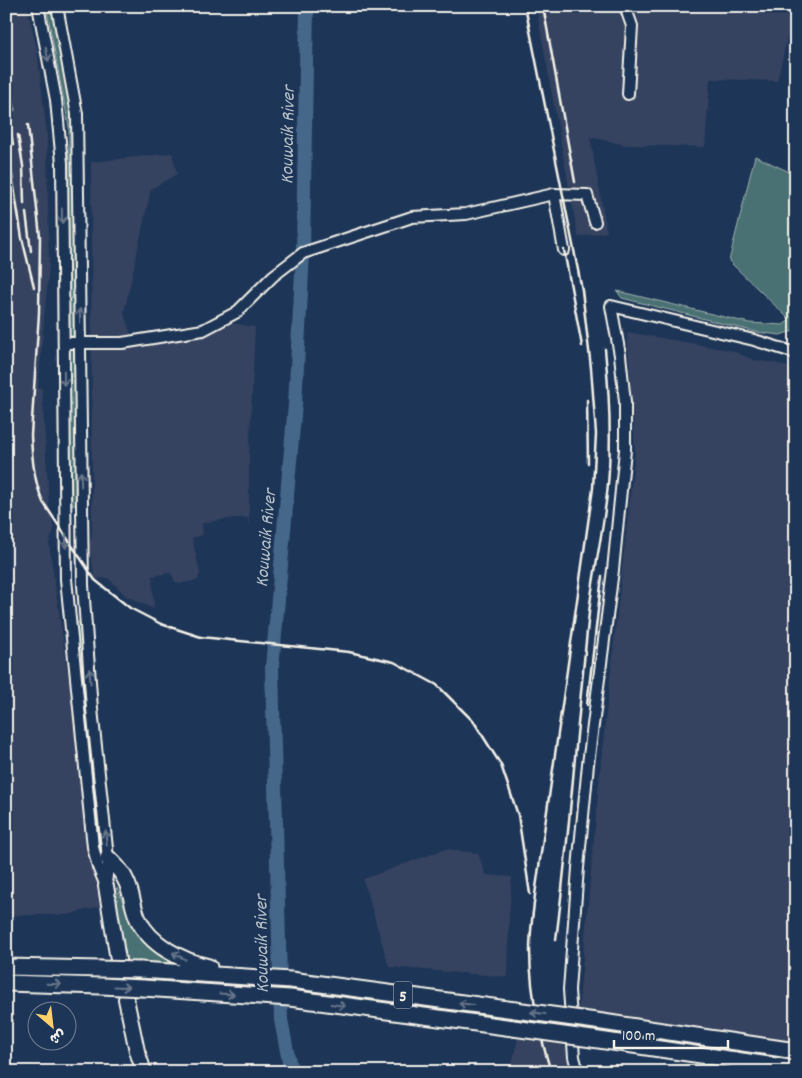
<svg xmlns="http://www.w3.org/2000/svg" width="802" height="1078" font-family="Dekko,'Playpen Sans Arabic',sans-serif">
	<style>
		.built { fill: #344360 }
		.green { fill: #4a7072; stroke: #9fb0ad }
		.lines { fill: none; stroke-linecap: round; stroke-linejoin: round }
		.river { stroke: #44678a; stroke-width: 14 }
		.minor-casing { stroke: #f4f1e8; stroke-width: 14 }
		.major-casing { stroke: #f4f1e8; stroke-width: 18 }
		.highway-casing { stroke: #f4f1e8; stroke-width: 19 }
		.minor { stroke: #1d3557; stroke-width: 10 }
		.major { stroke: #1d3557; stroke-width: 14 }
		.highway { stroke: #1d3557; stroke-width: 15 }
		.rail { stroke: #f4f1e8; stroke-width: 2.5 }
		.highway-bridge-casing { stroke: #f4f1e8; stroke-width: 19; stroke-linecap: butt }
		.highway-bridge { stroke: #1d3557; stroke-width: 15 }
		.oneway { stroke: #68778a }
		.labels { text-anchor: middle; stroke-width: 5; stroke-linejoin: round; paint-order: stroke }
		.shield { fill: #1d3557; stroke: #b4b9bc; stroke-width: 1 }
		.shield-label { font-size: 16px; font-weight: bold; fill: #f4f1e8 }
		.water-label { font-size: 19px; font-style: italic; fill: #b6c1c7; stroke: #1d3557 }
	</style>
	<rect width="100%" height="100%" fill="#1d3557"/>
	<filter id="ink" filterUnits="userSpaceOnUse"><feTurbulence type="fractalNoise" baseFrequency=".02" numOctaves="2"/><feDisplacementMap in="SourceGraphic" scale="10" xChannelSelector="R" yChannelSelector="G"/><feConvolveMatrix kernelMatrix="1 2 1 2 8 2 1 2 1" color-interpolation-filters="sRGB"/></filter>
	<g filter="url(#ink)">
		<path class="built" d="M6,6H27L37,49L47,135L49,265L38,388H42L49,503L54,531L49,543L71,694L91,851L102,906L67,915H6Z
			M536,6H795L777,81L710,79L705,147L626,145L590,137L607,232L578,237Z
			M172,153L177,174L151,189L124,313L131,335L200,326L214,320L255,327L249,461V535L248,518H234L202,523L203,535L192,538L200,573L198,580L179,584L175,582L171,573L152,576L154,609L126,596L108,578L95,579L89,546L92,536L91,162Z
			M627,332L730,350L754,360L776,363L796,370V1043L578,1012L601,760L635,451Z
			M446,849L478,853L486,875L512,877L509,917L508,977L389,967L363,879Z
			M518,1038L567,1046L569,1072H510Z"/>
		<path class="green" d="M46,6H53L72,103L75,336H68L69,127Z
			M755,156L796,175V330L780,335L756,332L622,298L617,291L749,323L783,325L790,320L729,261Z
			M69,346H76V505H69Z
			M80,622L90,720H83L73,623Z
			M117,888L130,919L191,969L126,963L113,890Z"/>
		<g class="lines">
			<path class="river" d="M291,1072L281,1020L272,668L295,404L303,253L307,6"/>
			<g class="minor-casing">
				<path id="minor" d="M38,6L56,100L62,163L66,579L93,847L98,867L106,886
					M57,6L77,114L83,585L92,709L107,848L108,865L106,885
					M625,6L632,26L628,94
					M554,194L564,250
					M64,343H122L203,330L237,312L273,276L303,253L412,217L466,214L554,194L587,195L595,222
					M578,1072L574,1057L569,990L578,868L588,764L613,570L625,450V402L620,355L611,306L754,340L796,353"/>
			</g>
			<g class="major-casing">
				<path id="major" d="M106,886L118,960
					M126,999L137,1051L144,1072"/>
			</g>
			<g class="highway-casing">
				<path id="highway" d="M108,858C114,864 122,871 125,879C132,891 132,906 138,919C150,945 182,961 209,967
					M6,967L100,969
					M140,970L291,980L515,1010
					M6,983L101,986
					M143,988L290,998L513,1028
					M596,1021L796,1051
					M592,1039L796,1069"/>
			</g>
			<use href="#minor" class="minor"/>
			<use href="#major" class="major"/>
			<use href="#highway" class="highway"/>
			<path class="rail" d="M525,6L582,290L591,368L596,434L593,488L535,895C533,913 530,932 530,950C530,991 539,1033 551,1072
				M543,6L575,182
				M6,61L14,110
				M6,101L13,145
				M28,125L40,237L39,313L31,435C32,458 34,481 43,502L95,580L130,608L161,624L201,637L349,652L394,662L437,685L474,722L501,765L518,815L530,894
				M18,135L23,166L24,204
				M6,137L22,238L34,287
				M26,213L31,251
				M564,250L582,346
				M587,400L588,463
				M587,705L602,576
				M556,940C570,831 577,722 589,613C594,565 607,518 609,470C611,430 609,390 605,349"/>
			<g class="highway-bridge-casing">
				<path id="highway-bridge" d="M100,969L140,970
					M101,986L143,988
					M515,1010L596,1021
					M513,1028L592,1039"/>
			</g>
			<use href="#highway-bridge" class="highway-bridge"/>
		</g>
		<defs><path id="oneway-shaft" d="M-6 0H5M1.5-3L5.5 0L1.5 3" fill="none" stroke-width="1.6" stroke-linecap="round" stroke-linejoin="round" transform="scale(1.25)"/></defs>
		<g class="oneway">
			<use href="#oneway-shaft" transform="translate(47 54) rotate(79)"/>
			<use href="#oneway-shaft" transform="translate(62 216) rotate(89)"/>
			<use href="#oneway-shaft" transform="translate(80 316) rotate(-91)"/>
			<use href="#oneway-shaft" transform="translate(64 378) rotate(89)"/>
			<use href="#oneway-shaft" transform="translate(81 479) rotate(-91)"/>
			<use href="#oneway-shaft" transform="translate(66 541) rotate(89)"/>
			<use href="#oneway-shaft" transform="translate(90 676) rotate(-94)"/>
			<use href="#oneway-shaft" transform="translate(106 838) rotate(-96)"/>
			<use href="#oneway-shaft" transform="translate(179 956) rotate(-152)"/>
			<use href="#oneway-shaft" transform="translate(54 984) rotate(2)"/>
			<use href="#oneway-shaft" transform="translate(122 987) rotate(3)"/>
			<use href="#oneway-shaft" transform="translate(227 994) rotate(4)"/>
			<use href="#oneway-shaft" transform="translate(466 1004) rotate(-172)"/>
			<use href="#oneway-shaft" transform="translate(338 1005) rotate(8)"/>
			<use href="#oneway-shaft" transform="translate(538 1013) rotate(-173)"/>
		</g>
	</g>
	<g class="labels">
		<rect class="shield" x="394" y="981.5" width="18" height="27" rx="4"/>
		<g class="shield-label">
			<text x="403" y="1001">5</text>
		</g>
		<g class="water-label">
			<text transform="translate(286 135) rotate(-89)" y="7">Kouwaik River</text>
			<text transform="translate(264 538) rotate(-85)" y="7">Kouwaik River</text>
			<text transform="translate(260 944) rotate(-91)" y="7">Kouwaik River</text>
		</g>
	</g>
	<rect width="802" height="1078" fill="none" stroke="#1d3557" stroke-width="25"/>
	<rect x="12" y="12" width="777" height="1053" fill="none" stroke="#f4f1e8" stroke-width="2" filter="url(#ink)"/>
	<g transform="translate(52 1026) rotate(152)"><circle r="24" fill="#1d3557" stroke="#738091"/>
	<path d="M0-4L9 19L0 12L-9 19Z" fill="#ffd166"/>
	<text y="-8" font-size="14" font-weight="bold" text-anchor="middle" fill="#f4f1e8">ش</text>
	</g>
	<path d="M614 1040v8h114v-8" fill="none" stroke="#f4f1e8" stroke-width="2.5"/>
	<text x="622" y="1040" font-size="15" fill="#f4f1e8" stroke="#1d3557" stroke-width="4" paint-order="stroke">100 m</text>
</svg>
